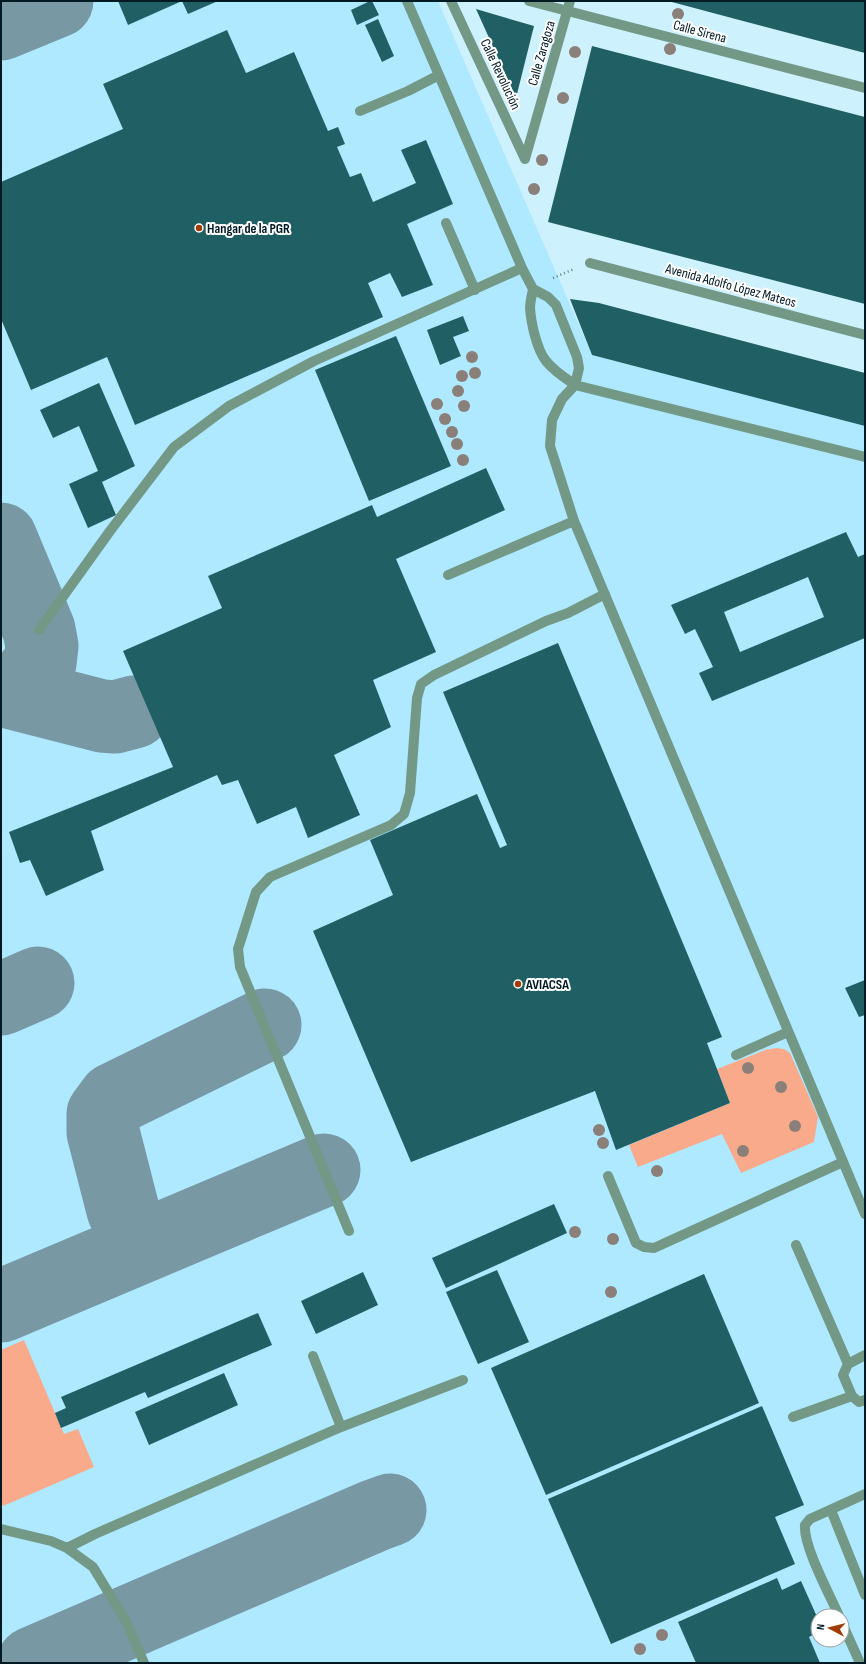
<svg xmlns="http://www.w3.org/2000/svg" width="866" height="1664" font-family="'Sofia Sans Condensed',sans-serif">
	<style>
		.built { fill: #aee9ff; fill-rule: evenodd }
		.green { fill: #f9aa8a }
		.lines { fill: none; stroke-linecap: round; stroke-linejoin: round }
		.taxiway { stroke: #7898a4; stroke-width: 73 }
		.building { fill: #206065; fill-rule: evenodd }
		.path { stroke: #5f7d88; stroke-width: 2.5; stroke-dasharray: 1 3; stroke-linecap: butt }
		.service { stroke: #749886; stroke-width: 10 }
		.minor { stroke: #749886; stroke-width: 10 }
		.tree { fill: #8b8079 }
		.poi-dot { fill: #a03c04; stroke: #fff; stroke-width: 1.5 }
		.labels { text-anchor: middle; stroke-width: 4; stroke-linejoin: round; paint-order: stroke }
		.street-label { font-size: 14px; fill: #001a24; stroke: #fff }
		.poi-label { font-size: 14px; font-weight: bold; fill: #001a24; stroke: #fff; text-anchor: start }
	</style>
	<rect width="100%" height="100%" fill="#cef1fe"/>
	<path class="built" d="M1,1H438L592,355L865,426V1663H1ZM818,1616H842V1640H818Z"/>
	<path class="green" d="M776,1048L784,1049L790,1053L818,1117L814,1142L741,1173L722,1134L638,1167L629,1145L730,1103L717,1069L765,1050Z
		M24,1340L64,1434L78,1429L94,1467L3,1506L1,1502V1350Z"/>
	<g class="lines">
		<path class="taxiway" d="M1,24L57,1
			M1,539L39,630L42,646L40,663L30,676
			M1,690L102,716L115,717L134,712
			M1,999L38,983
			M123,1210L103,1132V1114L114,1099L265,1025
			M1,1306L324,1170
			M33,1663L376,1515L390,1510"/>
	</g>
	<path class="building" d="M118,1H218L188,14L182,1L128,25Z
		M370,1H372L379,15L357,25L351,10Z
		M668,1H865V53L743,21Z
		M476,9L534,26L517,94L514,93Z
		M378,19L394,56L382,62L365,25Z
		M227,30L246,73L294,52L328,131L338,127L345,144L337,147L350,177L361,173L373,202L416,183L401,150L426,140L453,204L407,224L433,285L402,297L390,273L368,283L383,317L135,425L107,357L31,390L1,319V182L123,129L103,84Z
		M592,46L865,117V304L548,222Z
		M570,299L599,303L865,373V426L592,355Z
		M463,316L469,331L453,337L461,356L440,365L427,330Z
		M396,336L451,466L369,501L315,370Z
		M99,383L135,466L102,482L116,515L88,528L69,484L98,471L79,426L53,438L40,410Z
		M486,468L505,510L396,559L436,652L373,680L391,727L334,755L360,815L308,838L296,807L257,824L238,780L222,785L217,775L91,831L104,870L46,896L30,860L20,863L9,832L173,767L123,651L222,608L208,576L372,505L377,517Z
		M846,532L858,557L865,554V638L712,701L699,673L713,667L695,629L685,634L671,605ZM808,577L824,617L740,652L724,612Z
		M558,643L722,1037L707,1043L730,1103L616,1150L595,1091L411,1162L313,931L393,895L370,840L477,794L500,848L507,845L443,692Z
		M865,980V1015L859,1017L845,988Z
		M554,1204L567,1233L446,1288L432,1258Z
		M497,1270L529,1342L478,1364L446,1292Z
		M363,1272L378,1305L316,1334L301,1301Z
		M704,1274L759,1403L546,1495L491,1368Z
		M258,1313L272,1345L148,1398L145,1392L61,1428L55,1413L66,1408L61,1397Z
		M224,1373L238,1405L149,1445L135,1412Z
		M762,1406L804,1505L775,1517L795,1564L611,1644L548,1499Z
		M777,1578L782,1590L801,1581L818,1619V1632L809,1637L820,1663H696L678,1622Z"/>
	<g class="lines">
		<path class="path" d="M553,278L574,269"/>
		<path class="service" d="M407,1L522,268L533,289L548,297L556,305L577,357L579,368L575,385L562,399L552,420L550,446L574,521L865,1214
			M360,111L408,91L439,75
			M446,223L475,290
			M533,289C532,295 530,302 530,308C531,323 537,350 546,361C554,371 565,378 575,385L865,457
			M448,575L574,521
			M39,630L110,531L174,447L229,406L314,361L522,268
			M736,1055L788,1032
			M608,1176L636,1243L644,1247L654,1248L843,1162
			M349,1231L240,967L238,949L256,892L270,877L391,825L404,814L410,793L417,698L421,684L434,675L546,621L568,613L605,594
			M796,1245L848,1364
			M865,1355L848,1364L843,1375L852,1396L859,1402L865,1400
			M313,1356L341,1427
			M793,1417L852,1396
			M831,1510L865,1595
			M1,1529L51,1541L67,1548L95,1534L341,1427L463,1380
			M67,1548L93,1567L127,1623L144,1663
			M839,1616C830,1595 803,1546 805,1525L810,1519L865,1494
			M842,1623L860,1663"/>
		<path class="minor" d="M451,1L525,159
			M529,1L865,88
			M525,159L570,1
			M590,263L865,335"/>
	</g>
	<g class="tree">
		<circle cx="678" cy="14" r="6"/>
		<circle cx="670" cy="49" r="6"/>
		<circle cx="575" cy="52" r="6"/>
		<circle cx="563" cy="98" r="6"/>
		<circle cx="542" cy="160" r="6"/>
		<circle cx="534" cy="189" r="6"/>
		<circle cx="472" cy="357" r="6"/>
		<circle cx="475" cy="373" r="6"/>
		<circle cx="462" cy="376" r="6"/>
		<circle cx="458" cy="391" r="6"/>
		<circle cx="437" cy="404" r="6"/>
		<circle cx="464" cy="406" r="6"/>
		<circle cx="445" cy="419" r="6"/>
		<circle cx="452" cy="432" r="6"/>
		<circle cx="457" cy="444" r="6"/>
		<circle cx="463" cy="460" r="6"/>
		<circle cx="748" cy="1068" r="6"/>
		<circle cx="781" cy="1087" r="6"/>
		<circle cx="795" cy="1126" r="6"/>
		<circle cx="599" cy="1130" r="6"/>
		<circle cx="603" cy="1143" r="6"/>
		<circle cx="743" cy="1151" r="6"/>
		<circle cx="657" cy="1171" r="6"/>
		<circle cx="575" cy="1232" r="6"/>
		<circle cx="613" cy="1239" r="6"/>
		<circle cx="611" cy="1292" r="6"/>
		<circle cx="662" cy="1635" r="6"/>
		<circle cx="640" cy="1649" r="6"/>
	</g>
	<g class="poi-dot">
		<circle cx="199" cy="228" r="4"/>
		<circle cx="518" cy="984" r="4"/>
	</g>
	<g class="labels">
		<g class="street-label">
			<text transform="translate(700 31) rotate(15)" y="5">Calle Sirena</text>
			<text transform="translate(541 53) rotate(-74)" y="5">Calle Zaragoza</text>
			<text transform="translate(501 74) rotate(65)" y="5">Calle Revolución</text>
			<text transform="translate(731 285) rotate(15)" y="5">Avenida Adolfo López Mateos</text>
		</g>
		<g class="poi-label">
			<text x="207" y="233">Hangar de la PGR</text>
			<text x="526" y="989">AVIACSA</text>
		</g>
	</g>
	<rect width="866" height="1664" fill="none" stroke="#001a24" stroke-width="4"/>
	<g transform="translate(830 1628) rotate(277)"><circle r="19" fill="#ffffff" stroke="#99a3a7"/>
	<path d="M0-3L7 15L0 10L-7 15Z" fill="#a03c04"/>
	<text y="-6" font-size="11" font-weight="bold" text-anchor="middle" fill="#001a24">N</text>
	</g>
</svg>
